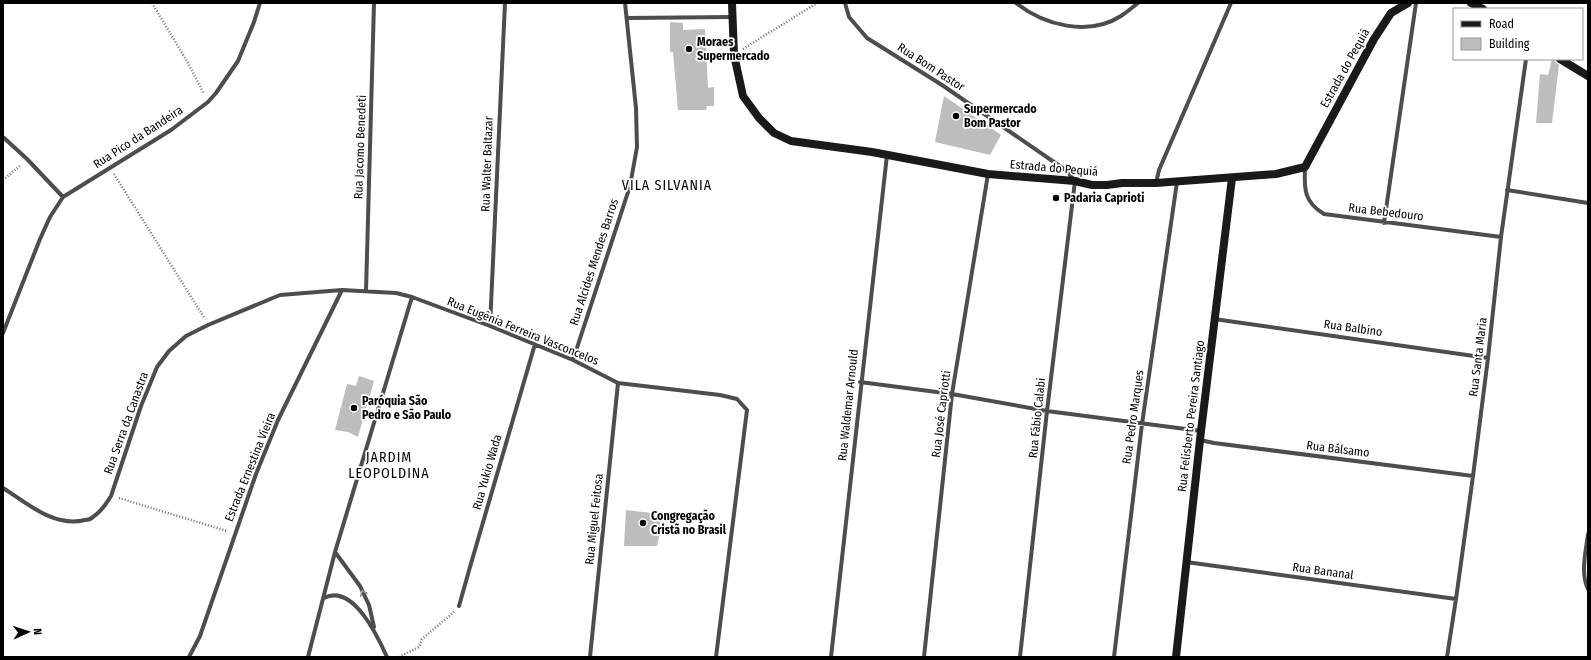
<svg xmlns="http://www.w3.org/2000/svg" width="1591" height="660" font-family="'Fira Sans Condensed',sans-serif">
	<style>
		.building { fill: #bdbdbd }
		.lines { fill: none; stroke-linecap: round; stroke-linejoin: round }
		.path { stroke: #6f6f6f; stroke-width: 2.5; stroke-dasharray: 1 2; stroke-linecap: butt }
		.street { stroke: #4d4d4d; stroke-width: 4 }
		.secondary { stroke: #1a1a1a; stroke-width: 8 }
		.oneway { stroke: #949494 }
		.poi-dot { fill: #000; stroke: #fff; stroke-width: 1.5 }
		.labels { text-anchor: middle; stroke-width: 3.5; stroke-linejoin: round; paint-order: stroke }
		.poi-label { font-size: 12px; font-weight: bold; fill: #000; stroke: #fff; text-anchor: start }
		.street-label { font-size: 12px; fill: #000; stroke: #fff }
		.quarter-label { font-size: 14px; letter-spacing: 1px; fill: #000; stroke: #fff }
	</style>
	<rect width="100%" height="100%" fill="#fff"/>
	<path class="building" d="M670,22L683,23V30L705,29L708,88L714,87V106H707L706,110H678L673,52H670Z
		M1552,59H1555V62L1559,65L1552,123H1536L1540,74L1548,75Z
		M944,96L1001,135L990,155L935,142Z
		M359,376L374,381L358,437L348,432L335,430L347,384L356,386Z
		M626,510L660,514V532L657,546H624Z"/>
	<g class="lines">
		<path class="path" d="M152,3L188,63L204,94
			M743,49L817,3
			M114,174L205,319
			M3,180L21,165
			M119,498L227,531
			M399,657L419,647L422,639L455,611"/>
		<path class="street" d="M845,3L849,17L867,38L942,85L1067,171L1075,181L1047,411L1020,657
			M1016,3C1044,25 1088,37 1121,16C1127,12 1133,7 1138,3
			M627,18L732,17
			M3,137L27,159L63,197
			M1305,167C1304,189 1304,202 1324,214L1501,237
			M1156,183L1159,170L1231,3
			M1507,190L1588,203
			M1384,223L1416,3
			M366,291L374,3
			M1214,319L1488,358
			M490,326L505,3
			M3,333L40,239L50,217L63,197L171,130L208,102L216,93L238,61L254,22L260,3
			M573,360L630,186L637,147L636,108L625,3
			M860,382L952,394L1047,411L1201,431
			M1200,440L1214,443L1473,476
			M3,488C27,503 54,528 85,520C88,520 91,519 93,517C101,512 106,504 111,496L141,406L157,367L169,351L186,336L208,325L280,295L342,290L396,293L412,297L490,326L573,360L618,383L720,395L737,399L747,410L716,657
			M1588,534C1586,551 1580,573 1588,589
			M335,552L360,586L369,605L374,627
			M1186,562L1456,599
			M324,598C353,583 378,637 387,657
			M459,606L470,567L535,344
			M189,657L200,636L256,474L278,420L342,290
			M308,657L335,552L412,297
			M590,657L618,383
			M831,657L887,155
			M924,657L952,394L988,174
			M1114,657L1142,424L1177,182
			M1447,657L1456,599L1473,476L1488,358L1501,237L1526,59"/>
		<path class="secondary" d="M732,3L734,55L743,96L759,118L774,133L791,141L872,152L988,174L1075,181L1092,185H1107L1122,183H1156L1276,174L1305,167L1374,39L1391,13L1408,3
			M1471,3L1483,9
			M1560,59L1588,76
			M1176,657L1201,431L1232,178"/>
	</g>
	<defs><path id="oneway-chevron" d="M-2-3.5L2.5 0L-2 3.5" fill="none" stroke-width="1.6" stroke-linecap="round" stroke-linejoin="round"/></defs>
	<use class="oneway" href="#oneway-chevron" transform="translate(363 593) rotate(-116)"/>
	<g class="poi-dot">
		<circle cx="689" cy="49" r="4"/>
		<circle cx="956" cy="116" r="4"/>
		<circle cx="1056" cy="198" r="4"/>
		<circle cx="354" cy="408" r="4"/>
		<circle cx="643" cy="523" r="4"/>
	</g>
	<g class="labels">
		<g class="poi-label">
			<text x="697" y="46">Moraes<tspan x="697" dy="14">Supermercado</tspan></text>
			<text x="964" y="113">Supermercado<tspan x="964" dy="14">Bom Pastor</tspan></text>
			<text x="1064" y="202">Padaria Caprioti</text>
			<text x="362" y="405">Paróquia São<tspan x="362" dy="14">Pedro e São Paulo</tspan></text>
			<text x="651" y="520">Congregação<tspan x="651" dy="14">Cristã no Brasil</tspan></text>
		</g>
		<g class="street-label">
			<text transform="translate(931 67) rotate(33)" y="4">Rua Bom Pastor</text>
			<text transform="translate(1345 68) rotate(-61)" y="4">Estrada do Pequiá</text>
			<text transform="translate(138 137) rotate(-33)" y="4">Rua Pico da Bandeira</text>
			<text transform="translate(360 147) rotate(-88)" y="4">Rua Jacomo Benedeti</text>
			<text transform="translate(487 164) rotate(-88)" y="4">Rua Walter Baltazar</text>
			<text transform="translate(1054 168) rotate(5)" y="4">Estrada do Pequiá</text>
			<text transform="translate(1386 212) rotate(7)" y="4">Rua Bebedouro</text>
			<text transform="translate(594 262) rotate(-72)" y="4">Rua Alcides Mendes Barros</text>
			<text transform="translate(1353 328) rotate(8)" y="4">Rua Balbino</text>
			<text transform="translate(523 331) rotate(22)" y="4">Rua Eugênia Ferreira Vasconcelos</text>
			<text transform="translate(1478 357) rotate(-83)" y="4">Rua Santa Maria</text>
			<text transform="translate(848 405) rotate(-84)" y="4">Rua Waldemar Arnould</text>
			<text transform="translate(941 414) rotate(-83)" y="4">Rua José Capriotti</text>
			<text transform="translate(1191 416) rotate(-83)" y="4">Rua Felisberto Pereira Santiago</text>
			<text transform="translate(1133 417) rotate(-82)" y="4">Rua Pedro Marques</text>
			<text transform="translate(1037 418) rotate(-84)" y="4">Rua Fábio Calabi</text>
			<text transform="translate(126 423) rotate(-70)" y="4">Rua Serra da Canastra</text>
			<text transform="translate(1338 449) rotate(7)" y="4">Rua Bálsamo</text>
			<text transform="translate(250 467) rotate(-68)" y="4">Estrada Ernestina Vieira</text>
			<text transform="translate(487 472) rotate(-74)" y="4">Rua Yukio Wada</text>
			<text transform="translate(594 519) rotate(-84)" y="4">Rua Miguel Feitosa</text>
			<text transform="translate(1323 571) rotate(8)" y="4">Rua Bananal</text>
		</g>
		<g class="quarter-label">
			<text x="667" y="190">VILA SILVANIA</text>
			<text x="389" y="462">JARDIM<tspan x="389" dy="16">LEOPOLDINA</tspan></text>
		</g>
	</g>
	<rect width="1591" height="660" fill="none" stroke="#000000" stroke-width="8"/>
	<rect x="1453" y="8" width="130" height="52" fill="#ffffff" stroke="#999999"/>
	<rect x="1461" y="21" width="20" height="6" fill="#1a1a1a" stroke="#999999"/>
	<text x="1489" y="28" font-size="12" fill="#000000">Road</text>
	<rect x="1461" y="38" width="20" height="12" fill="#bdbdbd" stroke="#999999"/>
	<text x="1489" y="48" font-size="12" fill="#000000">Building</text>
	<g transform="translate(28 632) rotate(87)" stroke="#ffffff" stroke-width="3" paint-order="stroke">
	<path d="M0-3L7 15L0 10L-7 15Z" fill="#000000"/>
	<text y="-6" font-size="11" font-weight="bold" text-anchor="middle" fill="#000000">N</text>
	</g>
</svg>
